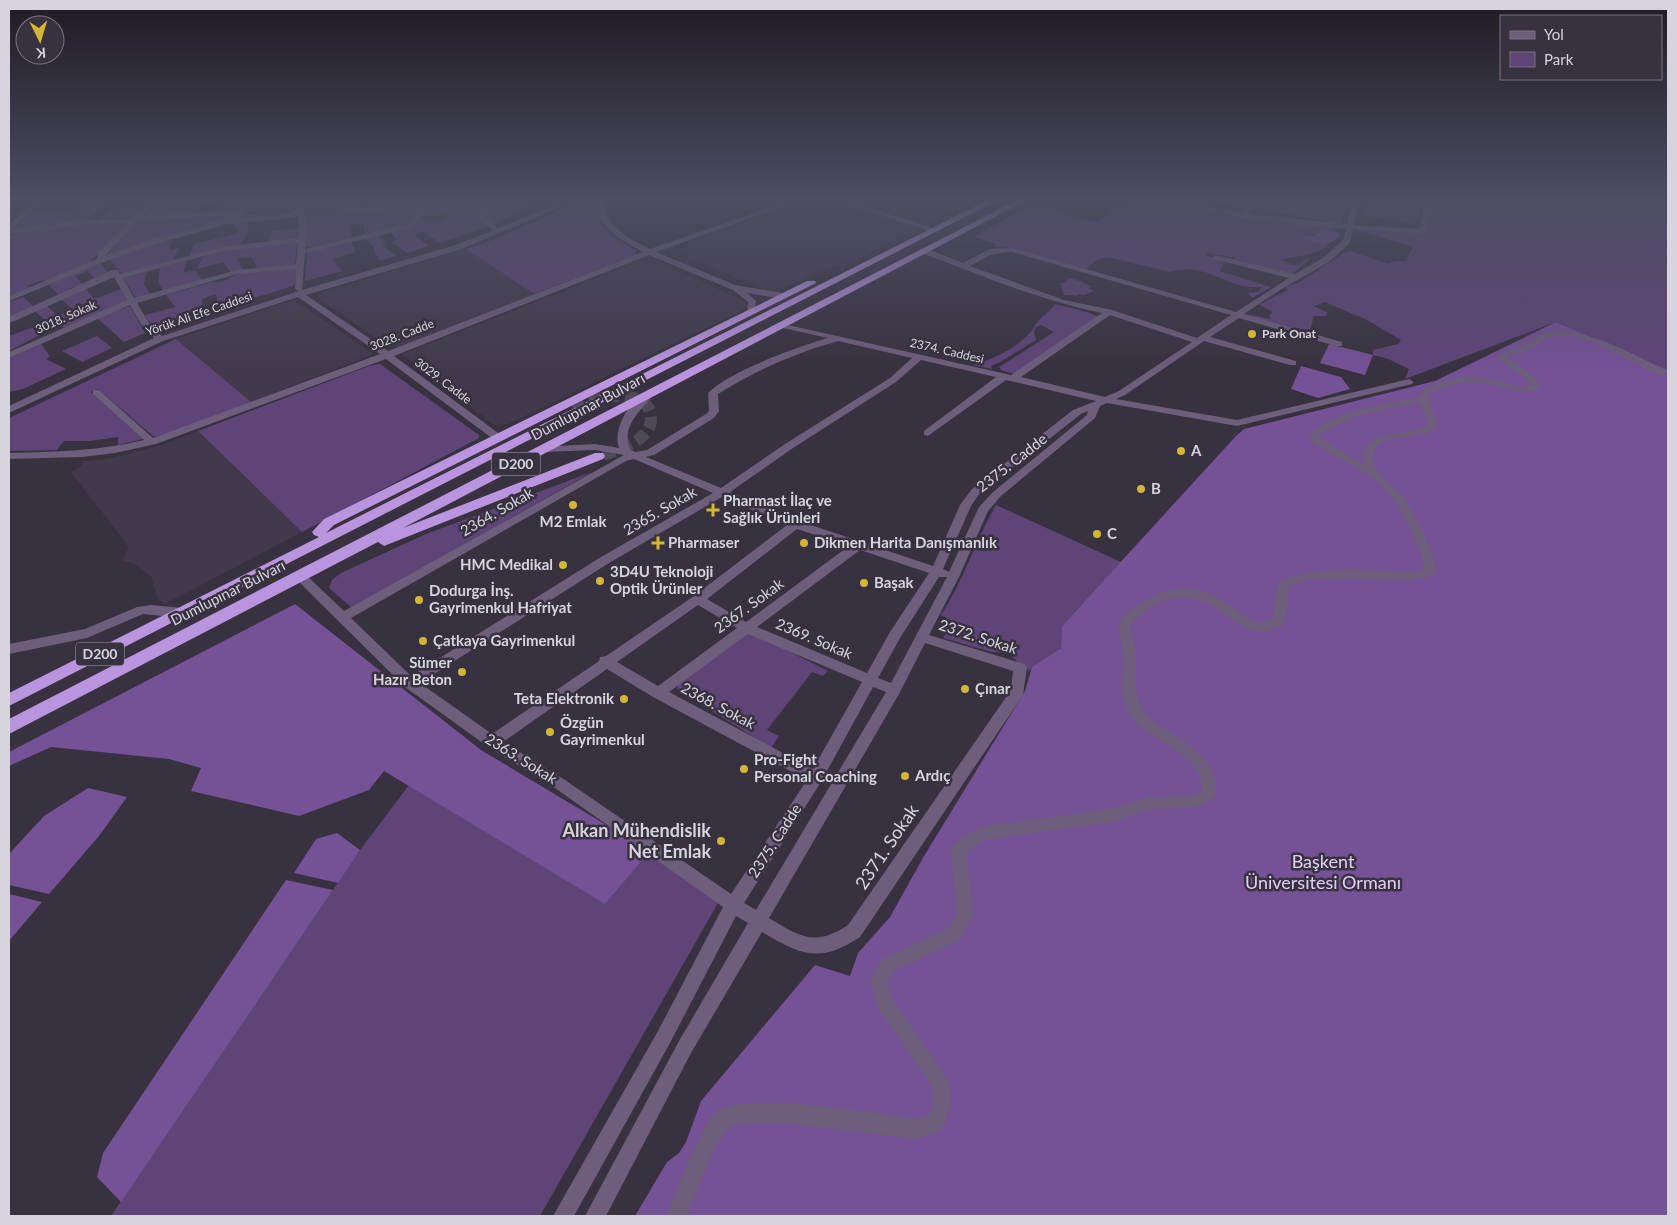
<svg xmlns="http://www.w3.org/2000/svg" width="1677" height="1225" font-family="Lato,sans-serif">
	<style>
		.built { fill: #42394c }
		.green { fill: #5f4478 }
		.forest { fill: #755196 }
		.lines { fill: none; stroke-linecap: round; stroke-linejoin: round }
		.highway-tunnel { stroke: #504957; stroke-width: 12; stroke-dasharray: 12 6; stroke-linecap: butt }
		.minor { fill: #6d5e7c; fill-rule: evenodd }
		.highway { fill: #ba94df; fill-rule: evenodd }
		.poi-dot { fill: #d2b736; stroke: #38313f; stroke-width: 2 }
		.labels { text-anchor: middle; stroke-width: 5; stroke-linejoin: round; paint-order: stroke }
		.far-street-label { font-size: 12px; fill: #d8d4dd; stroke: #38313f }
		.far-poi-label { font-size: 12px; font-weight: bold; fill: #d8d4dd; stroke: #38313f; text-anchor: start }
		.shield { fill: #38313f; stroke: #a8a3ae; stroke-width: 1 }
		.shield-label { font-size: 14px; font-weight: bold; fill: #d8d4dd }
		.street-label { font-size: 15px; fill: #d8d4dd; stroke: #38313f }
		.poi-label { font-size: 15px; font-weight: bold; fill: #d8d4dd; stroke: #38313f; text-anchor: start }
		.near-poi-label { font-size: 18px; font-weight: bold; fill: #d8d4dd; stroke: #38313f; text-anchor: end }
		.near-street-label { font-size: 18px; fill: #d8d4dd; stroke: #38313f }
		.near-park-label { font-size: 18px; fill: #e2cff6; stroke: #38313f }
	</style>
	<rect width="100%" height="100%" fill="#38313f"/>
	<path class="built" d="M805,200H833L917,226L919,229L857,260L829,268L775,292L766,291L688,257L687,248L688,243Z
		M849,200H977L935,221L923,224Z
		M466,249L534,294L399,347H389L318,298V295L323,292Z
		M656,263L663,264L733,296L746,302V306L743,310L509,424L494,425L402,354L633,264Z
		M291,301L296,302L374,354L251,402L176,339Z
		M198,431L302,532L165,604L157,598L151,576L133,563L122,561L129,547L71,472L80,467L84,461L100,460L128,454L162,445Z"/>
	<path class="green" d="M87,200H109L86,221L15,231L16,227L32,211H75Z
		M160,200H226L225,203L249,202L251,200H298L295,208L291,210L215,213L223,203L202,204L191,214L144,217Z
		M363,200V207L302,210L301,209L307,206L311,201Z
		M371,200H397L398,202L424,201L416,205L373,208Z
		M490,200H541L495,224L484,217L485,209Z
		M583,200H597C593,226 616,240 636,250L635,255L534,294L466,249L492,240Z
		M1136,200C1170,200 1202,209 1235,215C1267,221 1299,226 1331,227L1336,232C1326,230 1316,236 1305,236L1302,239L1312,243L1329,244C1317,256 1295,257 1279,259L1293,265H1299L1304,260L1311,258L1292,274L1234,260V257L1207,253V256L1225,260L1220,271L1271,287L1252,298L1248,293L1258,292L1262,287C1255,287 1248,287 1242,286C1217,279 1198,263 1170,272L1108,257L1097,260L1086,269L1011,248L994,246L996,244L974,237L1031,205L1045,209L1053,207L1072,217L1098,222C1109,211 1123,206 1136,200Z
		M1174,200H1250L1243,207L1206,201L1204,206Z
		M1261,200H1351L1340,223L1326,224V221L1255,209Z
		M1368,200H1423L1416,224L1360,214Z
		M1431,200H1668V370L1556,322L1405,379L1409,369L1386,358L1373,355V350L1398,344L1401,340L1367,320L1325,302L1314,306L1328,313L1326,316H1314L1310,330L1284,327L1242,313L1270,319L1269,315L1273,312L1258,304L1263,303L1287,290L1286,286L1298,283L1346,252L1350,251L1389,264L1395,261H1405L1413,247L1357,230L1362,228L1423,233L1427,230Z
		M455,201L485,203L482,209L486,225L484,228L440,243L424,232L414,235L429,246L407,253L392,242L397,240L390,232L417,221L445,220L448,215L421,216L428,202Z
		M143,208L132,219L99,221L110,210Z
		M417,209L411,222L402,227L365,234L363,223L348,226L352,237L312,247H305L304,215Z
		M226,215L202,227L106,256L139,220Z
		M126,222L127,223L89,263L49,282L42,280L27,286L30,288L9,296V235L68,225Z
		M246,222L249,230L240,245L189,256L194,244L238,233L233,223Z
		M298,229L297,239L268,243L271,231Z
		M377,235L386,244L382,245L397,256L379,261L373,247L365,237Z
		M172,240L170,250L179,248L173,261L125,274L121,273L111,261V259L141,247Z
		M351,240L355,252L332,259L343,271L305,281L307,252Z
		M295,243L297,244L295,264L257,268L252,257L239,258L237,259L243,270L231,273L223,262L197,269L203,255L216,251Z
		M187,260L183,273L195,270L203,281L164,292L158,282L160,268Z
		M100,263L108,273L96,281L88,271L75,276L84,286H76L68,289L69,291L59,296L49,285Z
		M294,269H296L295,283L293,286L218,309L216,294L202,299L203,314L159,328H153L145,315L175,307L166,295L212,282H221L240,273Z
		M147,272L144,284L151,296L136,298L123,278Z
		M1068,278L1078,279L1073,280L1082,281L1085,284L1092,286L1089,288L1094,291L1084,295L1078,294L1077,297L1079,298L1075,295H1064L1060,283H1066Z
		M86,288L94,299L121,289L127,300L124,303L65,328L61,326L49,330L9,351V336L47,322L34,310L46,305L57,315L73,310L61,299Z
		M23,297L34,307L9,318V302Z
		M1055,304L1090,313L1098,317L1014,374L1001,370L999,367L1054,332L1041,325L1036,327L1034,332L1036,340L1000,362L991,366L992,369L973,365C994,359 1013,350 1029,334C1033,329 1036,323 1041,318C1046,313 1051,311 1055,304Z
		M130,306L145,333L124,342L97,318Z
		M97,336L112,348L82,362L62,351Z
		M176,339L251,402L192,426L154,437L98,389L91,392L143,439L118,445V437L90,441H64L57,450L9,451V418Z
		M41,344L50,356L46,359L66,369L23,389L9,392V358Z
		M380,364L479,435V438L302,532L198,431L369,366Z
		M592,472L352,608L329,588L332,580L341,573L426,534Z
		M996,505L1121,562L1062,626L1061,648L1032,667L1030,671L1013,658L1012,653L992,652L943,638L952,621L941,615C964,580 975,541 996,505Z
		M751,632L828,671L823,676L812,672L767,730L779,736L771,748L677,689L678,682Z
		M409,785L650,851L718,903L540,1216H111L360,850Z"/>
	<path class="forest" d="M275,213L278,215L242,219L202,227L226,215Z
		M1323,231L1336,232L1340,235C1329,248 1316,244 1302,239L1305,236H1315L1317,233Z
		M1556,322L1668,370V1216H635L667,1162L679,1153L686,1142L701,1101L815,965L850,976L858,953L890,917L924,856L1025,691L1032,667L1061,648L1062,626L1236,436L1244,429L1435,381Z
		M1329,344L1373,355L1365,375L1320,363Z
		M1301,366L1341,377L1350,389L1318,398L1291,389Z
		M295,604L481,750L650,851L605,904L384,771L369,790L299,816L191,791L201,768L169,759L51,747L9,766V752Z
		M88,788L127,797L99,836L49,894L9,885V854L44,816Z
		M337,833L360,850L338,883L294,873L316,839Z
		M286,880L333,890L121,1202L97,1177L103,1153Z
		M9,894L42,902L9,941Z"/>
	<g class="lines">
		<path class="highway-tunnel" d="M572,405C590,400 611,394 630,397C640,399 647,403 650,412C658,440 617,450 599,456"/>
		<path class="minor" d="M9,200H34L30,202L9,203Z
			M35,200H43L13,229L74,221L132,219L150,200H158L143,215L242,211L246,213L242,215L139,220L105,256L156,238L228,220L289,213L294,211L299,200H306L302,210L420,205L422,200H428L429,202L417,224L411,228L305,253L302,290L456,245L494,230L482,224L477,216L484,200H491L485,216L496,226V229L569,200H577L462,249L306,295L388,351L643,252C623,241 594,227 598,200H605C603,226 630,239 650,249L791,200H801L656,252L735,285L782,293L786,296L782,299L747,293L756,301L753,313H747L748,302L733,290L649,255L394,356L501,435V439H493L386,359L156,444L115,453L82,457L9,459V453C55,452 99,451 144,440L93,394V390H99L153,438L380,354L298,297L163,341L9,413V406L154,338L144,329L130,305L9,358V352L127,300L114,277L12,322L9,323V317L112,270H118L120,274L222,247L298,238L299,219L297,216L283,219L228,224L162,242L119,256L9,301V296L97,259L98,253L127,223L74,225L35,232L9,234V225ZM417,209L411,221L405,224L305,249L307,219L304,215ZM298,243L296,264L237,270L134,298L123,278L222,251ZM296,269L295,289L299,291L162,336L151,326L137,303L237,274Z
			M835,200H845L939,230L932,232Z
			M1165,200H1177L1242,213L1253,200H1259L1249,214L1347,224L1352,200H1359L1354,225L1420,229L1425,200H1433L1426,234L1353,229L1350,243L1329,262L1280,290L1244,314L1342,342V346H1336L1239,318L1210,337L1296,361V365H1290L1204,341L1125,395L1116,399L1237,420L1409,379L1414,382L1412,384L1237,426L1107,403L1100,406L1095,418L1001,496L988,511L959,577L929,635L1025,664L1027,668L1023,695L860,937C819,964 801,955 762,932L691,1053L606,1216H585L679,1041L748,923L736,916L670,1043L574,1216H553L658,1031L723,907L555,788L487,746L405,687L296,579L294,576L296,573H304L344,611L624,455L595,450L544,452L539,449L540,447L595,444L619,448C612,429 631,397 649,391L654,394C640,412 621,425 630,450L636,452L647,450L706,414L709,411L708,393C728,372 799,346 828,338L779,327V323L1011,375L1102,313C1039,300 982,276 922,253V249H928L963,263L990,249L1013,248L1236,312L1289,278L1214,259V255L1295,274L1323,258L1343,240L1346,229L1288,224L1244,218L1168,202ZM1006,252H1012L1231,315L1197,338L1112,310L1064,300L970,266L990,255ZM1110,315L1192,342L1119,391L1105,397L1021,377ZM838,341L912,358L890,378L785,444L721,488L646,457L654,455L714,418L719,411L718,394C755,371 795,353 838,341ZM921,360L996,377L924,431V435L928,436L1006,380L1096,401L1073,410L972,489L960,505L933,566L799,521L730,492L793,448L896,382ZM1088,411L1087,415L993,492L979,507L949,572L943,569L971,506L980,493L1081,414ZM634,459L713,493L601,557L411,676L351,618L626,461ZM722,497L787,525L694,596L606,656L600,657L599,661L492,734L420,683L609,563ZM797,529L849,546L746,622L707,599ZM860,550L929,573L890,632L867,673L757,627ZM939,577H947L891,683L878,678L900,638ZM698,605L737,628L658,686L617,662ZM748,634L862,682L813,769L669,692ZM925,643L1013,671L1011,690L848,925C815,947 800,937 769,918L899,694ZM607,669L653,697L807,780L731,894L565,780L503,742ZM873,687L886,692L756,910L744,903L821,782Z
			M1554,330C1595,332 1632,354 1668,371V377C1634,369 1589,329 1552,336C1543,338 1537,346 1529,350C1522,354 1514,354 1507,356L1532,375L1541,387L1539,389C1518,395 1502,386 1481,383C1464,381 1447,386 1431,393L1429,399L1438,423L1431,432L1384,441L1375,448C1374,454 1372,461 1375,467C1381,479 1396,488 1404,498C1413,510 1441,563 1435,575L1411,580L1313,579L1300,582L1289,586L1287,612L1282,625C1274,628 1265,633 1256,631C1240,628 1229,616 1216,608C1185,588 1153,599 1130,626L1136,654V689L1140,707L1154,722L1190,745L1209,764L1216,780V794L1214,798L1198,807L1146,810L1114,822L983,840L967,852L973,916L959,941L895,970L888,981L891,997L950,1083V1107L942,1130L918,1139L785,1123L735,1124C716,1131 696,1196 687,1216H667C673,1198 703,1123 715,1113C743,1089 879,1114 918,1119L928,1116L932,1107V1086L877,1007L870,980L883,958L947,929L957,914L951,849L954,844L980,827L1114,808L1146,798L1195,795L1202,791C1201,747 1147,745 1128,712C1118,694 1125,675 1123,655C1123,645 1119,635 1118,625C1125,612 1139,603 1153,596C1183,582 1209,589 1235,609C1241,614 1249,621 1258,622C1263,623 1268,621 1273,619L1277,589L1280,581C1318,564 1370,571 1411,572L1425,569C1420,543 1396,496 1374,479C1359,468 1332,455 1314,444L1309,437C1326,411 1390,403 1420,397L1424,389C1442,381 1464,374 1484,378C1500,381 1514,387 1530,386L1526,379L1499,360L1497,355L1521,347L1541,334ZM1420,403L1428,423L1424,428L1377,437L1365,447L1363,458L1364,465L1319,437L1322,433L1359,415Z
			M151,605L183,608L187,610L189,613L187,616L183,618L143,614L87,638L9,654V644L85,629L137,607Z"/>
		<path class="highway" d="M988,200H998L9,706V693L319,537L314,535L312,532L324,519L807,281H815L816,283L334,525L326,533Z
			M1017,200H1027L403,528L595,453H603L605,456L603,459L389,544L384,546L378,542L9,734V719Z"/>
	</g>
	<linearGradient id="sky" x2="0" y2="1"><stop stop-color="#1f1b23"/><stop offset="0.54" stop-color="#4d4e63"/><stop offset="1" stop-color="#4d4e63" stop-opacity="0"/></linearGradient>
	<rect width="1677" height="371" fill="url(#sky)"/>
	<g class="poi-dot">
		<circle cx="1252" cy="334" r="5"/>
		<circle cx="1181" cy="451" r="5"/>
		<circle cx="1141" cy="489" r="5"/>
		<circle cx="573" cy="505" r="5"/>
		<path d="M710.5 502.5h5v5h5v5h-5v5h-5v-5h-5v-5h5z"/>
		<circle cx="1097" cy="534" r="5"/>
		<path d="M655.5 535.5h5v5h5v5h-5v5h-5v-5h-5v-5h5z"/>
		<circle cx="804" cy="543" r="5"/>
		<circle cx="563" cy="565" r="5"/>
		<circle cx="600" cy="581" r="5"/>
		<circle cx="864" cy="583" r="5"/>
		<circle cx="419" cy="600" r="5"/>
		<circle cx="423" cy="641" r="5"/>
		<circle cx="462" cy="672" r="5"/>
		<circle cx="965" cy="689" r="5"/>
		<circle cx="624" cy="699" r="5"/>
		<circle cx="550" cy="732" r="5"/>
		<circle cx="744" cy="769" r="5"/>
		<circle cx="905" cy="776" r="5"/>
		<circle cx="721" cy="841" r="5"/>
	</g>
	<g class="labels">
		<g class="far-street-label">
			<text transform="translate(199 314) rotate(-19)" y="4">Yörük Ali Efe Caddesi</text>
			<text transform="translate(66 317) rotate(-24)" y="4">3018. Sokak</text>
			<text transform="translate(402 335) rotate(-21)" y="4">3028. Cadde</text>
			<text transform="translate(947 351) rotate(13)" y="4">2374. Caddesi</text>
			<text transform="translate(443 381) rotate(37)" y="4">3029. Cadde</text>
		</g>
		<g class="far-poi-label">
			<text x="1262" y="338">Park Onat</text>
		</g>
		<g class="shield">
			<rect x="492" y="452.5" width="48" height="23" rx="4"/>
			<rect x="76" y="642.5" width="48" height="23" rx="4"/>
		</g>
		<g class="shield-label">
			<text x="516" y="469">D200</text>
			<text x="100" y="659">D200</text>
		</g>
		<g class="street-label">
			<text transform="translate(588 407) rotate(-28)" y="5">Dumlupınar Bulvarı</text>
			<text transform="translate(1012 463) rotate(-38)" y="5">2375. Cadde</text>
			<text transform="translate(660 511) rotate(-30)" y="5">2365. Sokak</text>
			<text transform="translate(497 512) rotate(-30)" y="5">2364. Sokak</text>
			<text transform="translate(228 593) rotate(-27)" y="5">Dumlupınar Bulvarı</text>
			<text transform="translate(749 606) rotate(-36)" y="5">2367. Sokak</text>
			<text transform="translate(978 637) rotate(18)" y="5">2372. Sokak</text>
			<text transform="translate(814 639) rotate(23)" y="5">2369. Sokak</text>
			<text transform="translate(718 706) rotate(28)" y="5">2368. Sokak</text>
			<text transform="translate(521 759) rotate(32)" y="5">2363. Sokak</text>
			<text transform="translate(775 841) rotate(-57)" y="5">2375. Cadde</text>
		</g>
		<g class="poi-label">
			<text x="1191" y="456">A</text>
			<text x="1151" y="494">B</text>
			<text x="723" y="506">Pharmast İlaç ve<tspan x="723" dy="17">Sağlık Ürünleri</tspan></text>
			<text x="573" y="527" text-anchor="middle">M2 Emlak</text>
			<text x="1107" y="539">C</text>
			<text x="668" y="548">Pharmaser</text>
			<text x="814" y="548">Dikmen Harita Danışmanlık</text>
			<text x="553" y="570" text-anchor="end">HMC Medikal</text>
			<text x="610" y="577">3D4U Teknoloji<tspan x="610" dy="17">Optik Ürünler</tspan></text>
			<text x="874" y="588">Başak</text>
			<text x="429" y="596">Dodurga İnş.<tspan x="429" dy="17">Gayrimenkul Hafriyat</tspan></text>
			<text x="433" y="646">Çatkaya Gayrimenkul</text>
			<text x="452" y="668" text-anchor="end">Sümer<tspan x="452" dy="17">Hazır Beton</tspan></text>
			<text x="975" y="694">Çınar</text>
			<text x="614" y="704" text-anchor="end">Teta Elektronik</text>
			<text x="560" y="728">Özgün<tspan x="560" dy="17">Gayrimenkul</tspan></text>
			<text x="754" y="765">Pro-Fight<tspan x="754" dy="17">Personal Coaching</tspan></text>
			<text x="915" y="781">Ardıç</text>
		</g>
		<g class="near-poi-label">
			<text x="711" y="837">Alkan Mühendislik<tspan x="711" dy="21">Net Emlak</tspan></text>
		</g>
		<g class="near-street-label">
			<text transform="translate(887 847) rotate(-56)" y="6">2371. Sokak</text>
		</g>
		<g class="near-park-label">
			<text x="1323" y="868">Başkent<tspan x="1323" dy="21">Üniversitesi Ormanı</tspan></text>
		</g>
	</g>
	<rect width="1677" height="1225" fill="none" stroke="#d8d4dd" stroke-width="20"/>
	<rect x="1500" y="15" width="162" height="65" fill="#38313f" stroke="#78727e"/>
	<rect x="1510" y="31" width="25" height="8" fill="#6d5e7c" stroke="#78727e"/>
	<text x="1544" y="40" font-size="15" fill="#d8d4dd">Yol</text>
	<rect x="1510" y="52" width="25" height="15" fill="#5f4478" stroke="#78727e"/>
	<text x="1544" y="65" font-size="15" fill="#d8d4dd">Park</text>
	<g transform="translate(40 40) rotate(175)"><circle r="24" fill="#38313f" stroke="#78727e"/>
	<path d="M0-4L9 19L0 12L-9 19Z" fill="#d2b736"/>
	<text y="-8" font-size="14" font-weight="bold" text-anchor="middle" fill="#d8d4dd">K</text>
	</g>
</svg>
